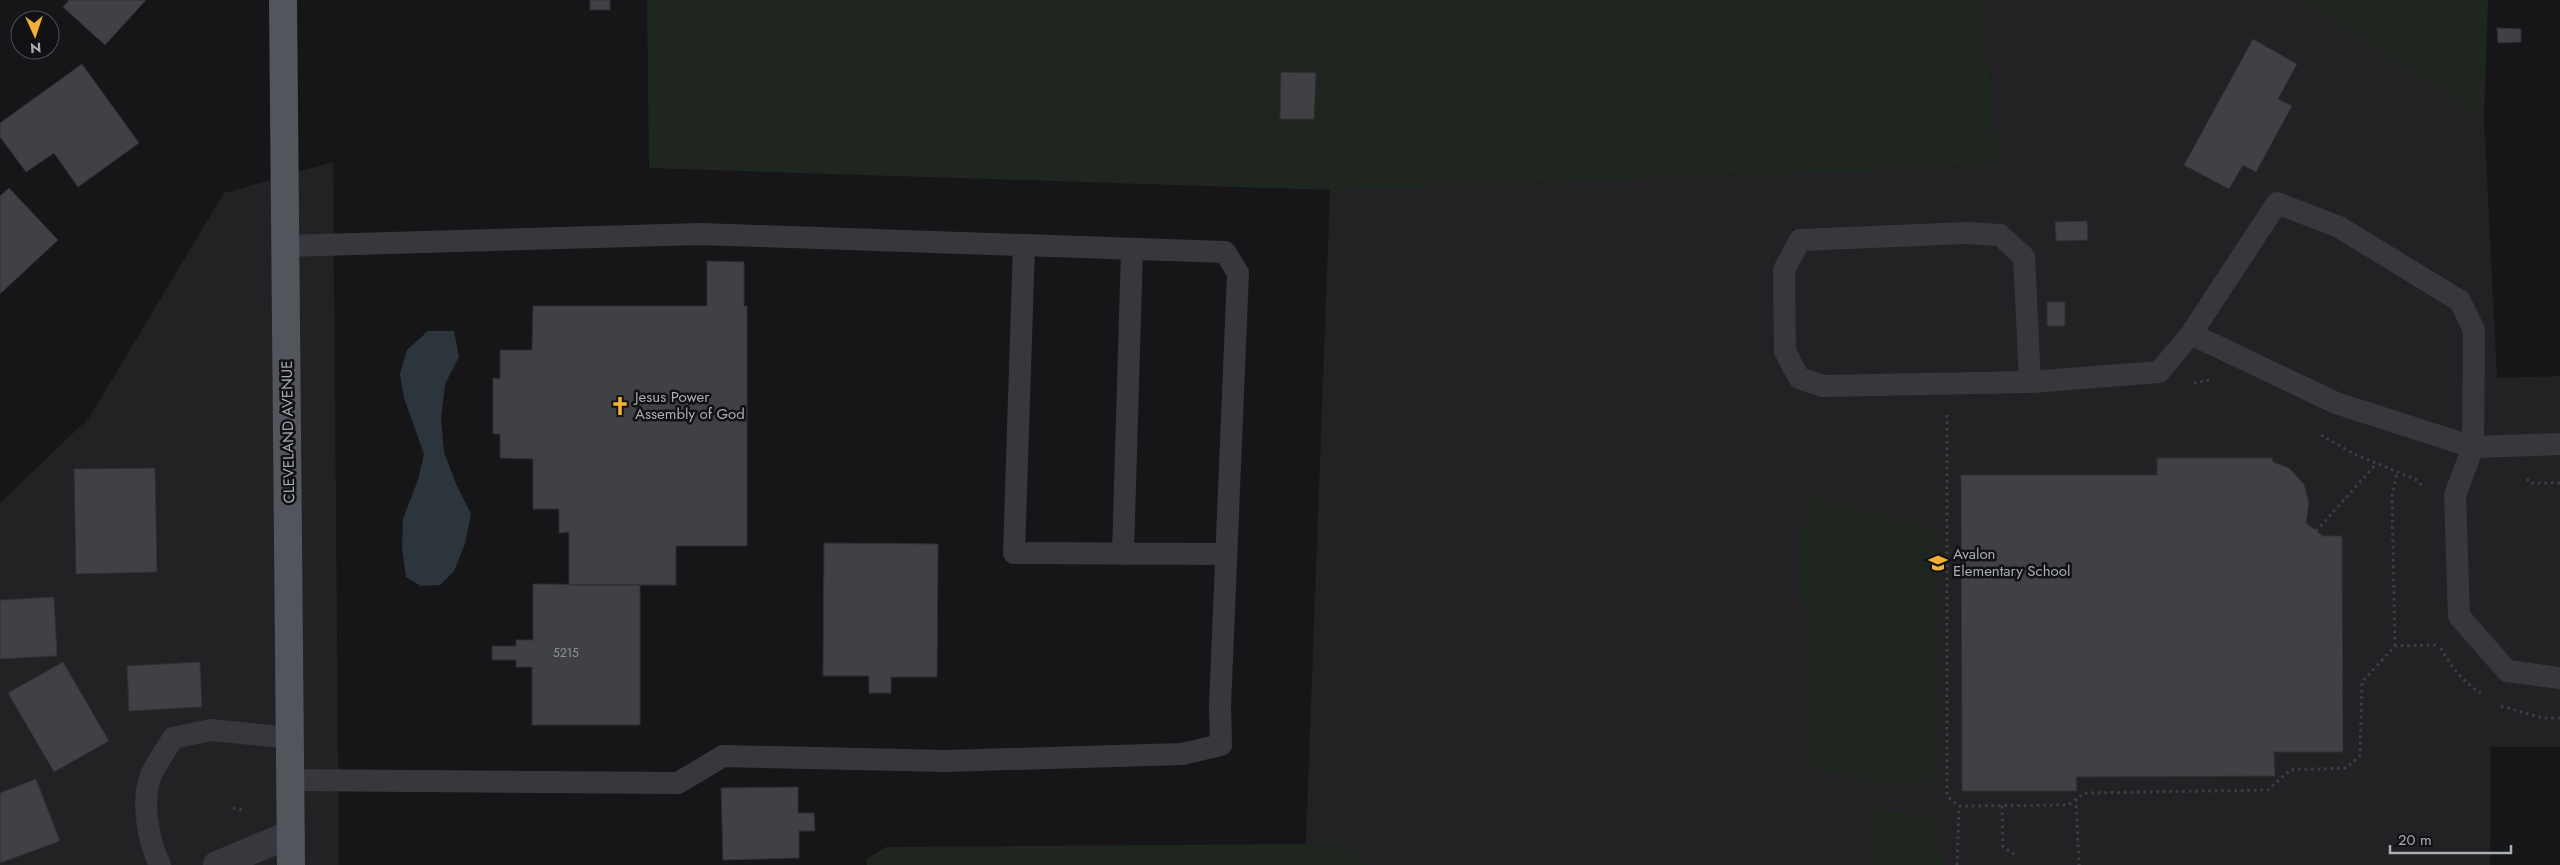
<svg xmlns="http://www.w3.org/2000/svg" width="2560" height="865" font-family="Jost,sans-serif">
	<style>
		.built { fill: #222225 }
		.green { fill: #1e261f }
		.water { fill: #2c353c }
		.building { fill: #404145; stroke: #303034 }
		.lines { fill: none; stroke-linecap: round; stroke-linejoin: round }
		.path { stroke: #3d3f44; stroke-width: 3; stroke-dasharray: 2.5 4; stroke-linecap: butt }
		.lane { stroke: #37383d; stroke-width: 22 }
		.street { stroke: #37383d; stroke-width: 28 }
		.primary { stroke: #53555c; stroke-width: 28 }
		.labels { text-anchor: middle; stroke-width: 5; stroke-linejoin: round; paint-order: stroke }
		.number-label { font-size: 12px; fill: #8e929b }
		.poi-label { font-size: 15px; fill: #a8adb8; stroke: #111113; text-anchor: start }
		.street-label { font-size: 15px; fill: #a8adb8; stroke: #111113 }
	</style>
	<rect width="100%" height="100%" fill="#161618"/>
	<path class="built" d="M1984,0H2301L2484,118L2497,378L2560,376V747H2491L2490,865H1305L1330,190L1998,166Z
		M333,162L339,865H0V503L89,418L224,193Z"/>
	<path class="green" d="M647,0H1984L1998,166L1330,190L649,168Z
		M2301,0H2488L2484,118Z
		M1811,496L1933,527L1935,781L1876,784L1811,766L1799,541Z
		M1874,808L1936,819L1943,865H1877Z
		M1332,841L1361,855L1366,865H867V859L886,847L1306,844Z"/>
	<path class="water" d="M428,331H454L459,357L445,384L441,419L444,452L456,484L471,514L465,544L454,571L440,585L421,586L406,577L402,548L403,519L418,480L424,454L404,398L400,374L407,350Z"/>
	<path class="building" d="M69,0H146L105,45L63,7Z
		M590,0H610V10H590Z
		M2497,28L2521,29V42L2498,43Z
		M2253,39L2297,64L2278,99L2292,106L2256,172L2243,165L2229,189L2184,165Z
		M82,64L139,143L78,187L54,153L26,172L0,137V123Z
		M1281,72L1316,73L1314,119H1280Z
		M9,188L58,240L0,294V196Z
		M2087,221L2088,240L2056,241L2055,222Z
		M707,261L744,262V306H747V546H676V585H569V532L559,533V509H533V459L500,458V434H493V378L500,379V350H532L533,306H707Z
		M2047,302H2065V326H2047Z
		M2157,458H2272L2273,462L2289,468L2304,484L2309,503L2306,523L2323,536H2342L2343,752H2274L2275,776L2076,777L2077,791H1962L1961,475H2157Z
		M155,468L157,572L76,574L74,469Z
		M824,543L938,544L937,677H891V693H869V676H823Z
		M533,584L640,585V725H532V667H516V660H492V646H516V640H533Z
		M54,597L57,656L0,659V600Z
		M63,662L109,741L54,772L8,693Z
		M200,662L202,707L129,711L127,666Z
		M36,779L60,841L0,863V793Z
		M798,787V813H814L815,831H799V858L723,860L721,788Z"/>
	<g class="lines">
		<path class="path" d="M2194,383L2209,380
			M1947,415V796L1959,806L2068,805L2084,793L2268,790L2290,770L2346,768L2360,756L2362,682L2395,646L2439,645
			M2321,435L2354,454L2415,479L2424,487
			M2527,479L2530,483H2560
			M2316,531L2377,463
			M2395,646L2392,497L2397,472
			M2441,648C2450,666 2464,683 2481,693
			M2501,706L2542,718H2560
			M2076,799L2079,865
			M2002,806L2003,847L2014,854
			M233,808L246,811
			M1957,865L1959,806"/>
		<path class="lane" d="M2277,203L2339,227L2460,301L2474,330L2473,447L2336,403L2191,334Z
			M1024,245L1014,553L1226,554
			M286,246L701,234L1225,252L1238,273L1220,706L1221,745L1182,754L946,761L723,756L678,783L291,780
			M2030,382L2024,257L2000,235L1966,233L1800,240L1784,270L1785,351L1799,378L1823,386L2030,382L2159,372L2191,334
			M2560,444L2473,447L2455,495L2459,616L2507,671L2560,678
			M1123,554L1132,249
			M160,865C148,841 141,801 151,775C157,762 166,750 173,738L211,730L291,738"/>
		<path class="street" d="M217,865L291,834"/>
		<path class="primary" d="M283,0L291,865"/>
	</g>
	<defs>
		<g id="church-bare" transform="scale(1.5)"><path d="M-1.2-6h2.4v3.5h3.3v2.4h-3.3V6h-2.4V-.1h-3.3v-2.4h3.3Z" fill="#f2b134" stroke="#111113" stroke-width="2.5" paint-order="stroke"/></g>
		<g id="school-bare" transform="scale(1.5)"><path d="M0-5L7-2L0 1L-7-2ZM-4 1L0 2.5L4 1V4Q0 6-4 4Z" fill="#f2b134" stroke="#111113" stroke-width="2.5" paint-order="stroke"/></g>
	</defs>
	<g fill-rule="evenodd">
		<use href="#church-bare" x="620" y="406"/>
		<use href="#school-bare" x="1938" y="563"/>
	</g>
	<g class="labels">
		<g class="number-label">
			<text x="566" y="657">5215</text>
		</g>
		<g class="poi-label">
			<text x="635" y="402">Jesus Power<tspan x="635" dy="17">Assembly of God</tspan></text>
			<text x="1953" y="559">Avalon<tspan x="1953" dy="17">Elementary School</tspan></text>
		</g>
		<g class="street-label">
			<text transform="translate(288 432) rotate(-91)" y="5">CLEVELAND AVENUE</text>
		</g>
	</g>
	<g transform="translate(35 35) rotate(177)"><circle r="24" fill="#111113" stroke="#4d4f55"/>
	<path d="M0-4L9 19L0 12L-9 19Z" fill="#f2b134"/>
	<text y="-8" font-size="14" font-weight="bold" text-anchor="middle" fill="#a8adb8">N</text>
	</g>
	<path d="M2390 845v8h121v-8" fill="none" stroke="#a8adb8" stroke-width="2.5"/>
	<text x="2398" y="845" font-size="15" fill="#a8adb8" stroke="#111113" stroke-width="4" paint-order="stroke">20 m</text>
</svg>
